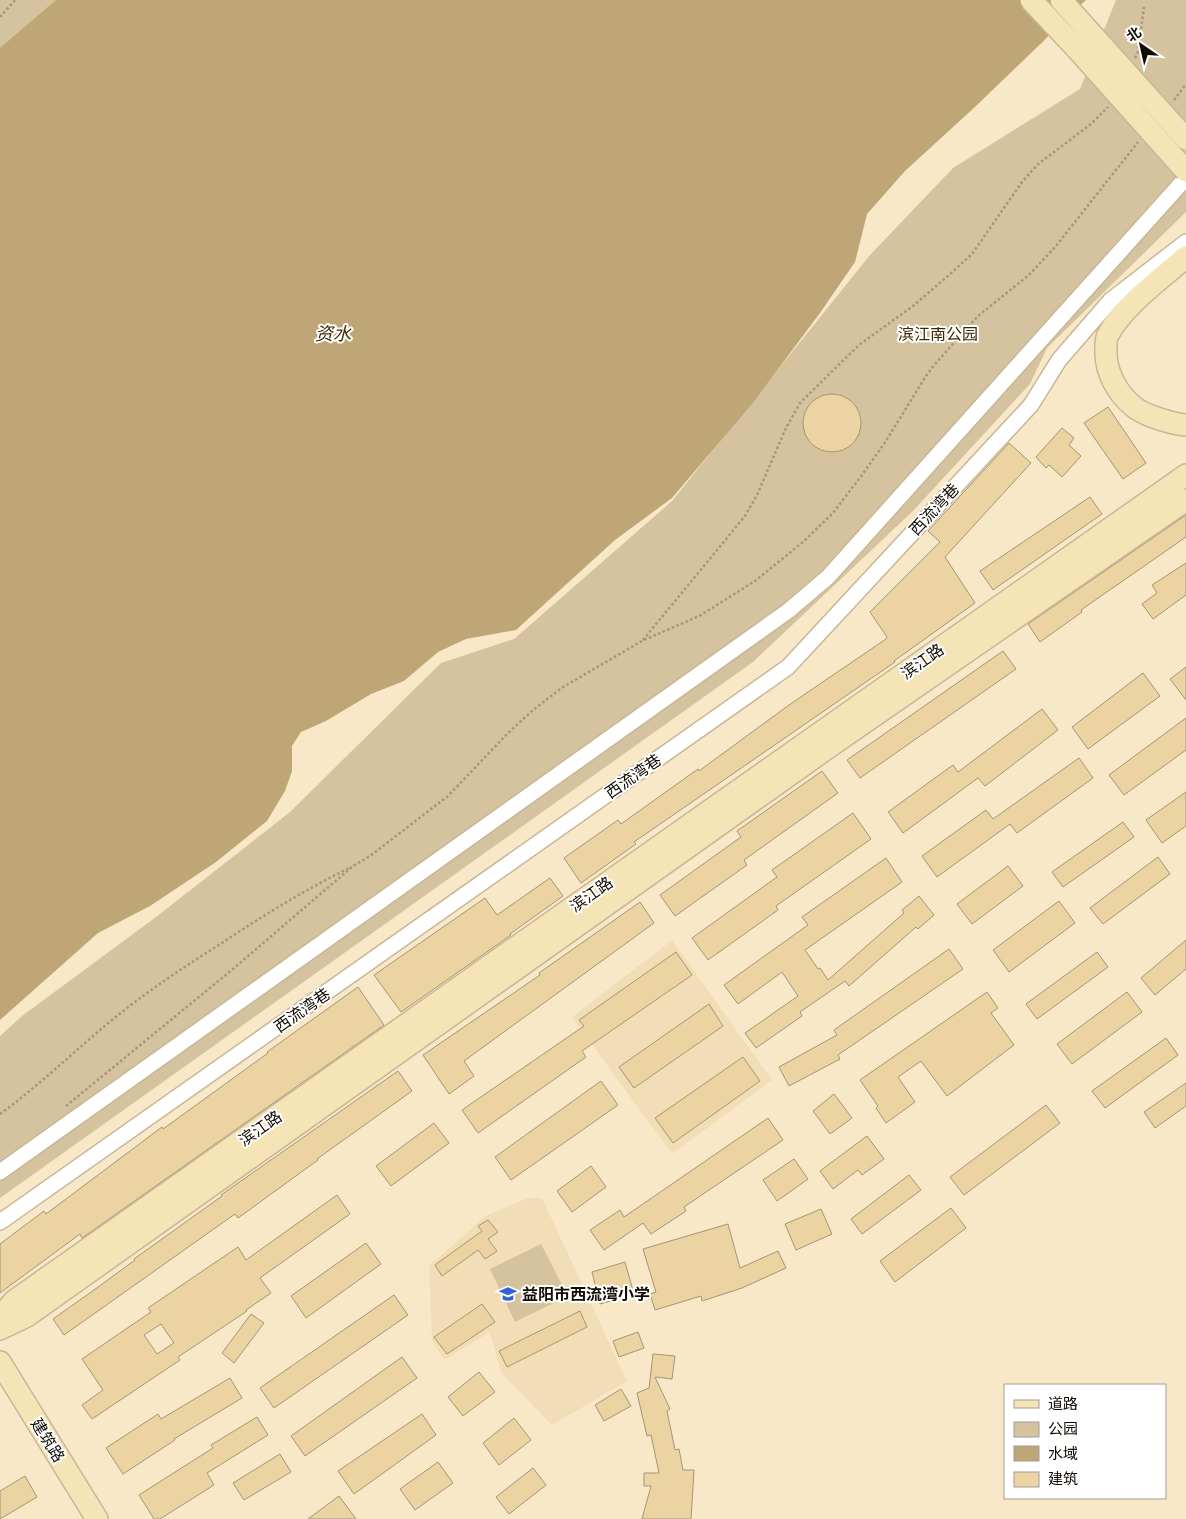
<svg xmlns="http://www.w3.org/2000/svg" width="1186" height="1519" font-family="'Varela Round','Noto Sans SC',sans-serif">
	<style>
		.built { fill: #f2deb6 }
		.green { fill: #d5c39f }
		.water { fill: #bea676 }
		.building { fill: #ecd3a2; stroke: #a49576; fill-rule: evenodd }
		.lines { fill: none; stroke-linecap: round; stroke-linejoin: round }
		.street-casing { stroke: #c7b797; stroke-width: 18 }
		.secondary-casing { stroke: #c7b797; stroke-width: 24 }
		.path { stroke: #a3967e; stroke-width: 2.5; stroke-dasharray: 2.5 2.5; stroke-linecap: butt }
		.street { stroke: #fff; stroke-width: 15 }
		.secondary { stroke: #f4e4b6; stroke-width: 21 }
		.secondary-bridge-casing { stroke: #c7b797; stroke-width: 24; stroke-linecap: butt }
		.secondary-bridge { stroke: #f4e4b6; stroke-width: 21 }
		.labels { text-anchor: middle; stroke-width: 4; stroke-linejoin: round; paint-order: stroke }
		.park-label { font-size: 16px; fill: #3a2900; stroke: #fff }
		.street-label { font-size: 16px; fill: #110b02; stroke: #fff }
		.poi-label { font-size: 16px; font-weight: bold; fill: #110b02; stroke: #fff; text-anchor: start }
		.water-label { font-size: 18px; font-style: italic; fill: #3f2e04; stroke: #fff }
	</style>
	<rect width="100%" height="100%" fill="#f9e8c7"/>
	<path class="built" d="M672,940L772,1080L672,1154L572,1017Z
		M528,1198H542L627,1381L552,1425L501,1373L490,1332L444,1360L432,1340L429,1266L487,1215Z"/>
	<path class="green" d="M0,0H76L0,74Z
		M1116,0H1186V212L1047,348L1030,384L913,511L753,662L0,1198V1036L22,1016L156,917L290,812L441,663L514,639L672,501L870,255L953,168L1080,89Z
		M541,1244L568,1296L515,1322L490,1269Z"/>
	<path class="water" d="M56,0H1086L976,106L905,171L867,214L855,262L820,313L752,404L672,498L615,540L516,630L466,639L438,652L404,681L371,694L326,721L301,732L292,746V771L285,791L267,821L216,862L150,906L98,933L0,1020V48Z"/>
	<path class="building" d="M803 423a29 29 0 1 1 58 0a29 29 0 1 1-58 0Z
		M1108,407L1146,463L1123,479L1084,423Z
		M1062,428L1074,438L1069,445L1081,456L1062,477L1049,465L1046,468L1036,457Z
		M1009,443L1031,463L945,557L975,603L894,661L895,662L634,842L636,844L581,883L564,858L618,820L621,824L698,769L699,771L789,705L886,639L887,637L870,612L940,542L928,531Z
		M1090,497L1102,514L993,590L980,571Z
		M1186,515V537L1081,610L1082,612L1040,642L1028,624Z
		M1186,563V595L1153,619L1142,604L1157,593L1152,585Z
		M1003,651L1016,669L860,778L847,760Z
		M1186,667V700L1170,679Z
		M1143,673L1160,696L1088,749L1072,727Z
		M1042,709L1058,730L985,786L978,778L903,833L888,812L953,765L958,772Z
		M1186,718V750L1124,795L1109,775Z
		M1079,758L1093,778L1017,833L1010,824L937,877L922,856L986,810L993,819Z
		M822,771L838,793L744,860L747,865L675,916L660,895L741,837L737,831Z
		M1186,792V826L1162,843L1146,820Z
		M853,813L871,839L776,906L778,910L708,960L692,938L777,877L772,870Z
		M1123,822L1134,837L1063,887L1052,872Z
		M1158,857L1170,874L1103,924L1090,908Z
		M886,858L902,882L805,950L818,969L820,968L828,980L904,913L902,910L919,896L934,915L918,929L916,927L849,986L845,981L800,1012L802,1016L756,1048L745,1033L798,996L782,972L738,1004L724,985L808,925L802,917Z
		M1008,866L1023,886L972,924L957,904Z
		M550,878L563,896L510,934L511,935L401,1012L374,975L485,898L497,915Z
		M1059,901L1075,923L1009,972L993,950Z
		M640,902L654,923L464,1061L474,1076L449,1094L423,1055L540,975L539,973Z
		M1186,940V969L1155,995L1141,978Z
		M949,949L963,969L838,1055L840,1059L789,1086L779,1067L837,1035L834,1030Z
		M676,952L692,975L582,1051L586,1057L478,1133L462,1110L584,1026L579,1020Z
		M1097,952L1108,967L1037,1019L1026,1004Z
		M358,987L384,1025L82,1238L80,1234L0,1293V1244L44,1211L46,1214L162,1127L163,1129L268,1053L267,1052Z
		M987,992L998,1008L991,1013L1014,1045L947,1096L921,1061L898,1077L915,1102L886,1123L876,1108L878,1106L860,1080Z
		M1127,992L1142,1012L1072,1064L1057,1044Z
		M709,1004L723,1026L634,1088L619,1067Z
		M1166,1038L1178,1055L1105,1108L1092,1091Z
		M743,1057L760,1081L673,1143L655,1118Z
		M398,1071L412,1091L317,1159L318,1160L238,1218L235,1214L64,1335L53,1319L94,1290L135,1260L134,1259L222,1196L221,1195Z
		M601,1081L618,1105L511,1180L495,1157Z
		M1186,1083V1106L1155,1128L1144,1112Z
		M834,1094L852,1118L830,1134L813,1111Z
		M1046,1105L1060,1123L964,1195L950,1177Z
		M768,1118L783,1140L684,1207L686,1211L651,1234L643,1223L604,1250L590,1230L620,1210L624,1217Z
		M434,1123L449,1143L391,1186L376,1166Z
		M867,1136L884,1159L862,1175L858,1170L833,1189L820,1171Z
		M794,1159L808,1179L777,1201L763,1180Z
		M591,1166L606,1187L572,1212L557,1191Z
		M909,1175L921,1190L862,1234L851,1219Z
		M337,1195L350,1214L260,1278L271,1293L246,1310L247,1311L178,1357L180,1360L92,1419L82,1405L103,1390L82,1359L151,1312L148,1308L238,1247L246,1260ZM161,1324L174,1343L157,1354L144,1335Z
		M951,1208L966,1228L895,1282L880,1261Z
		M821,1209L832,1234L796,1250L785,1224Z
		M488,1220L498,1232L488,1239L497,1251L485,1259L478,1250L442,1276L435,1265L482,1231L478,1226Z
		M728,1224L740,1268L778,1251L786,1268L742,1288L702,1301L701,1296L655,1310L650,1294L656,1292L643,1249Z
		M366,1243L381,1264L306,1318L291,1296Z
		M625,1262L634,1294L600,1304L592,1272Z
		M394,1295L408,1315L274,1408L260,1388Z
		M482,1304L495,1322L447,1354L434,1337Z
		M580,1311L587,1327L507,1367L499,1351Z
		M251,1314L264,1323L234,1363L222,1353Z
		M638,1332L644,1348L619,1357L613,1341Z
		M653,1354L675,1356L672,1379L655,1377L670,1409L667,1411L675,1450L679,1449L683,1470H694L691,1519H642L651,1486H644V1473H659L651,1435L647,1436L637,1393L649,1388Z
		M402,1357L417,1378L305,1456L291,1436Z
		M479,1372L495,1392L463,1416L448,1397Z
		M230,1378L242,1398L174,1439L175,1440L123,1474L106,1448L158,1414L161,1419Z
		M621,1389L631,1406L604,1421L595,1405Z
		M422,1414L436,1435L354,1494L338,1471Z
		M257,1417L268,1435L207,1473L214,1485L160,1519H154L139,1495L213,1448L211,1445Z
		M514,1418L531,1440L499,1465L483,1443Z
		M280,1454L291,1472L244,1500L233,1483Z
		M438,1462L453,1483L415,1510L400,1489Z
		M533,1468L546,1485L509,1514L496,1497Z
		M25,1476L37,1497L0,1519V1491Z
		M339,1496L356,1519H308Z"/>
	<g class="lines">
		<g class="street-casing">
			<path id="street" d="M0,1172L788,611L828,577L1186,178
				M0,1222L788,667L1031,405L1059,360L1111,300L1186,242"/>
		</g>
		<g class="secondary-casing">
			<path id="secondary" d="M1186,257C1161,279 1123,306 1108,335C1105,340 1106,348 1106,353C1106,373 1118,394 1133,406C1142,415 1173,424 1186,425
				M0,1318L14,1301L1186,475
				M0,1329L27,1316L826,749L1186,500
				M0,1362L97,1519"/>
		</g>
		<path class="path" d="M0,17L15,0
			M1135,58L1138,52L1144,7
			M1174,100L1186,84
			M643,640L745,516L757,495L786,428L800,403L859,345L913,306L949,275L972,254L1022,182L1037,165L1091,124L1108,107
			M66,1106L233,969L353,866L370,856L448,796L508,733L533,710L563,687L642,641L701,615L755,581L803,542L833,513L862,475L884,444L926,376L935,364L978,316L1029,275L1056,246L1138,142
			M0,1114C43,1083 80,1045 122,1012C156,985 192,962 228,939C267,913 307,889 349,868"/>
		<use href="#street" class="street"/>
		<use href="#secondary" class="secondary"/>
		<g class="secondary-bridge-casing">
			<path id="secondary-bridge" d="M1031,0L1077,49L1186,171
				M1061,0L1186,139"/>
		</g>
		<use href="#secondary-bridge" class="secondary-bridge"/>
	</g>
	<defs>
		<g id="school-bare" transform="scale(1.35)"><path d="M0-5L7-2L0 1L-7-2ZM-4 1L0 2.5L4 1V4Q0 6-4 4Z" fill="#3562d2" stroke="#fff" stroke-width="2.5" paint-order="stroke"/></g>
	</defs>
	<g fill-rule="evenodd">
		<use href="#school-bare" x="508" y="1294"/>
	</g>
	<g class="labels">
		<g class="park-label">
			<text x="938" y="340">滨江南公园</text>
		</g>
		<g class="street-label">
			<text transform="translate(934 509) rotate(-47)" y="6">西流湾巷</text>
			<text transform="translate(922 661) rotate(-35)" y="6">滨江路</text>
			<text transform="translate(633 776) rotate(-35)" y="6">西流湾巷</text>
			<text transform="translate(591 894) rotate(-35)" y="6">滨江路</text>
			<text transform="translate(302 1010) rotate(-35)" y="6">西流湾巷</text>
			<text transform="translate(260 1128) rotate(-35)" y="6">滨江路</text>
			<text transform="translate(48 1440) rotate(58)" y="6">建筑路</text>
		</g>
		<g class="poi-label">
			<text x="522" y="1300">益阳市西流湾小学</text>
		</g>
		<g class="water-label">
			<text x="333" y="340">资水</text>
		</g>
	</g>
	<rect x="1004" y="1384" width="162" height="115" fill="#ffffff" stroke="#a09d9a"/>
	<rect x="1014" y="1400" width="25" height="8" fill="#f4e4b6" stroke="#a09d9a"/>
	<text x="1048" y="1409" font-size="15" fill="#110b02">道路</text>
	<rect x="1014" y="1422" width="25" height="15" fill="#d5c39f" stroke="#a09d9a"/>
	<text x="1048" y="1434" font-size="15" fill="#110b02">公园</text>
	<rect x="1014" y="1446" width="25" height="15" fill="#bea676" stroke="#a09d9a"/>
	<text x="1048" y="1459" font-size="15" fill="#110b02">水域</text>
	<rect x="1014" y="1472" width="25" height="15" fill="#ecd3a2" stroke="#a09d9a"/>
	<text x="1048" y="1484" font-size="15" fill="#110b02">建筑</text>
	<g transform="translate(1141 45) rotate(326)" stroke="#ffffff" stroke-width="4" paint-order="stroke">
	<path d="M0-4L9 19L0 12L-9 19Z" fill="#110b02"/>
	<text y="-8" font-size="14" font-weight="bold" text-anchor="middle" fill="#110b02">北</text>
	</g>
</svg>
